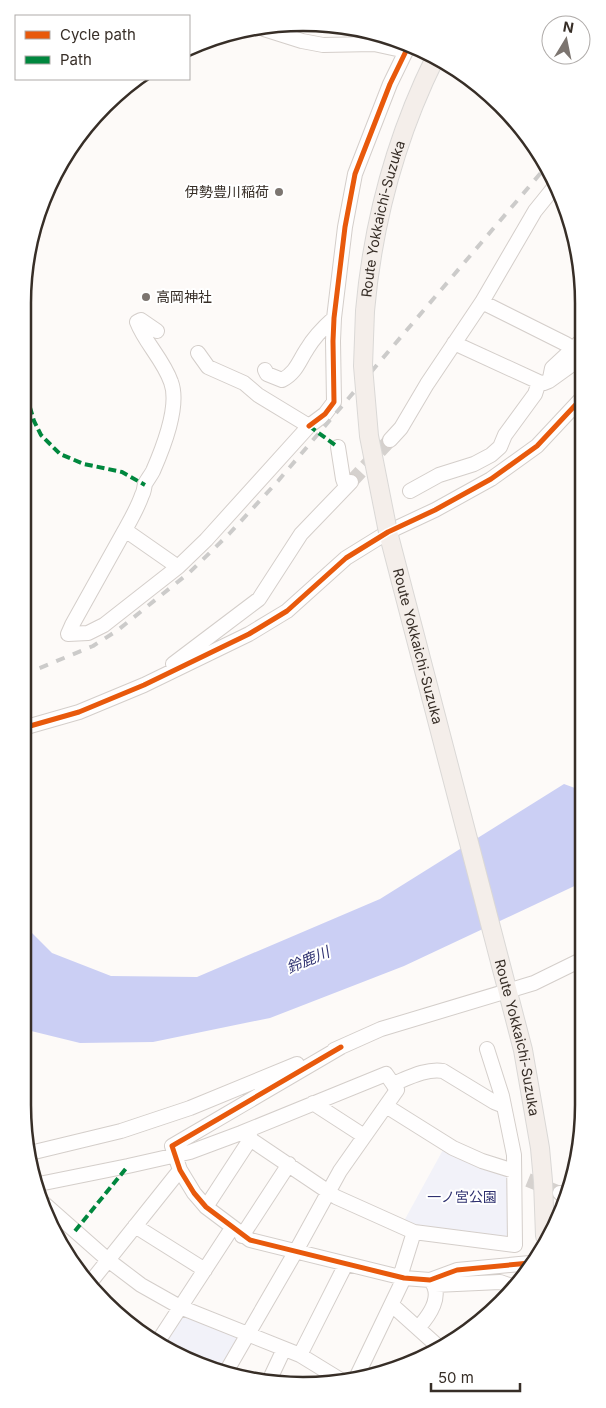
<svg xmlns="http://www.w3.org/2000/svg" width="606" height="1408" font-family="Inter,'Noto Sans JP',sans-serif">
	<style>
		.green { fill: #f2f2f9 }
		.water { fill: #cbcff4 }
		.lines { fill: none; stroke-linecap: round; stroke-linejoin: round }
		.minor-tunnel { stroke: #d5d1ce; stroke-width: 14; stroke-dasharray: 14 7; stroke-linecap: butt }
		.minor-casing { stroke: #d4ceca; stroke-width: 16 }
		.major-casing { stroke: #dad8d6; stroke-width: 20 }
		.minor { stroke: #fffefe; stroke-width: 14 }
		.major { stroke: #f4eeea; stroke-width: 18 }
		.rail { stroke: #cccbca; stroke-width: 4; stroke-dasharray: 9 9; stroke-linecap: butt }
		.major-bridge-casing { stroke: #dad8d6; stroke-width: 20; stroke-linecap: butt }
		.major-bridge { stroke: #f4eeea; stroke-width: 18 }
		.quiet { stroke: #00873e; stroke-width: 4; stroke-dasharray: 8 4; stroke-linecap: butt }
		.cycleway-casing { stroke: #fff; stroke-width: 8 }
		.cycleway { stroke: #e8590c; stroke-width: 5 }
		.poi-dot { fill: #7c7570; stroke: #fff; stroke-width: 2 }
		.labels { text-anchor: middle; stroke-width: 4; stroke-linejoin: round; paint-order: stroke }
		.poi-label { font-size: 14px; fill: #372e27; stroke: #fff; text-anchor: end }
		.street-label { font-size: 14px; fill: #372e27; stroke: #fff }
		.park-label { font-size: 14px; fill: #2e306f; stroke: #fff }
		.water-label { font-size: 15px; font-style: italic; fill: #303372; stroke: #fff }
		.rim { fill: none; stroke: #372e27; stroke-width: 2.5 }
	</style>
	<rect width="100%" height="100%" fill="#fdfaf8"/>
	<path class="green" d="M444,1148L508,1174L512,1234L505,1240L415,1228L404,1221Z
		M185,1314L238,1336L239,1340L222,1370L161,1346L179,1316Z"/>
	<path class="water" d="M564,784L583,791V882L404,966L270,1018L153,1042L80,1043L23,1029V924L52,953L111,976L197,977L380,899Z"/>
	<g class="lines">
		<path class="minor-tunnel" d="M351,482L390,440
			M528,1180L560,1193"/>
		<g class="minor-casing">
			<path id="minor" d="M264,29L302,41L323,45L374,44L406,51
				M482,302L566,344L572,349
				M454,343L539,382
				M198,353L208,367L244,383L258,395L309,426
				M265,370L267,374L282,380C296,373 299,361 307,349C314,337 324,327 334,318
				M550,378L552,368L581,341
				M390,440L401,428L427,384L482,302L535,211L556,185
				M338,447L343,479L346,487
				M410,491L439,475L474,464L491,455L500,447L505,435L535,394L539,382L544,383L549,381L581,358
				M125,530C131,519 138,507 142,495C144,492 144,488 145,484C147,480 151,475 153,471C163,448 180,406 171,382C163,359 145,343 137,322L141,320L157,331
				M178,567L104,625L88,633L68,634L72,625L125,530L178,567L206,540L309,426L325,414L334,402L333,341L334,318L345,227L355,174L390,84L409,45
				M173,664L259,599L301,534L351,482
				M23,728L79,712L144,685L249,634L287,611L346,558L388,532L435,510L491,479L537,446L581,399
				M341,1047L172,1146L180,1170L194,1193L206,1207L250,1240L404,1278L430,1280L457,1270L530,1263
				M334,1050L381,1029L534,983L583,959
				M313,1103L364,1136
				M386,1106L453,1148L482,1161L514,1171
				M241,1133L336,1197L414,1232L515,1245L514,1155L502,1096L487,1049
				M30,1153L121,1131L190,1108L297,1064
				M36,1186L39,1184L128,1166L190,1152L241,1133L386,1074L393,1084
				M560,1193L569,1195
				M40,1200L108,1260L141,1285L180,1307L300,1355L344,1382
				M206,1207L251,1138
				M135,1226L205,1270
				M242,1236L289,1164
				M400,1277L414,1232
				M89,1284L180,1170
				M435,1285L500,1282L512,1286L515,1289
				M392,1305L441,1349
				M418,1328C429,1316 444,1295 430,1280
				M157,1343L232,1228
				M300,1355L346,1264
				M226,1372L296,1251L340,1171L397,1090L393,1084C408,1078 427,1068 443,1071L494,1102L504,1106
				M356,1378L404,1278
				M269,1381L284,1349"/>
		</g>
		<g class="major-casing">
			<g id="major">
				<path id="s1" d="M365,311C373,221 395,139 435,58"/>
				<path id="s2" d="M388,532L523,1050L540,1148L543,1181L545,1236"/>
			</g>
		</g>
		<use href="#minor" class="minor"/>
		<use href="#major" class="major"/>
		<path class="rail" d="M23,675L93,646L118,630L190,572L229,534L278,481L545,168"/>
		<g class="major-bridge-casing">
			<path id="major-bridge" d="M365,311L363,366L369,436L388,532"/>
		</g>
		<use href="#major-bridge" class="major-bridge"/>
		<path class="quiet" d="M23,384L34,421L41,435L60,454L84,464L122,472L145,485
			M309,426L338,447
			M75,1231L128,1166"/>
		<g class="cycleway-casing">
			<path id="cycleway" d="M309,426L325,414L334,402L333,341L334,318L345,227L355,174L390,84L409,45
				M23,728L79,712L144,685L249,634L287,611L346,558L388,532L435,510L491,479L537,446L581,399
				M341,1047L172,1146L180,1170L194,1193L206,1207L250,1240L404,1278L430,1280L457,1270L530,1263"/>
		</g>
		<use href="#cycleway" class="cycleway"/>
	</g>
	<g class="poi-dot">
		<circle cx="279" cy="192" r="5"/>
		<circle cx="146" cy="297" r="5"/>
	</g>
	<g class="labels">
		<g class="poi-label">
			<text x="269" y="197">伊勢豊川稲荷</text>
			<text x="156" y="302" text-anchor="start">高岡神社</text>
		</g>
		<g class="street-label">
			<text dy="5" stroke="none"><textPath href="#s1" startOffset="94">Route Yokkaichi-Suzuka</textPath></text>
			<text dy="5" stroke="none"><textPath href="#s2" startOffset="118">Route Yokkaichi-Suzuka</textPath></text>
			<text dy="5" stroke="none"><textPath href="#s2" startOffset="522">Route Yokkaichi-Suzuka</textPath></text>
		</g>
		<g class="park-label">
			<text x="462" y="1202">一ノ宮公園</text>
		</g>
		<g class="water-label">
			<text transform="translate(308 960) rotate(-23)" y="5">鈴鹿川</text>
		</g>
	</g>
	<path d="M0 0H606V1408H0ZM303 31H303A272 272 0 0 1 575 303V1105A272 272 0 0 1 303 1377H303A272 272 0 0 1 31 1105V303A272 272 0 0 1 303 31Z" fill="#fff" fill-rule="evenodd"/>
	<path class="rim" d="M303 31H303A272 272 0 0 1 575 303V1105A272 272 0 0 1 303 1377H303A272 272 0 0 1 31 1105V303A272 272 0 0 1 303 31Z"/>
	<rect x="15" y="15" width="175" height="65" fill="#ffffff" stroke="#afaba9"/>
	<rect x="25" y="31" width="25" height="8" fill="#e8590c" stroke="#afaba9"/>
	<text x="60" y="40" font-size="15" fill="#372e27">Cycle path</text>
	<rect x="25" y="56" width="25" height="8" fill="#00873e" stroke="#afaba9"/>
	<text x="60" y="65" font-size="15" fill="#372e27">Path</text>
	<g transform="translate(566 40) rotate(10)"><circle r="24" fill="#ffffff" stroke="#afaba9"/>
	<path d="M0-4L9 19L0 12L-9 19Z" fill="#7c7570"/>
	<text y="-8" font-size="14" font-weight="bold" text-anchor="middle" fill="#372e27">N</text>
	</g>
	<path d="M431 1383v8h89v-8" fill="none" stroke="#372e27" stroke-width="2.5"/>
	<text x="438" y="1383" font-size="15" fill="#372e27" stroke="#ffffff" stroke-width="4" paint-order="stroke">50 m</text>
</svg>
